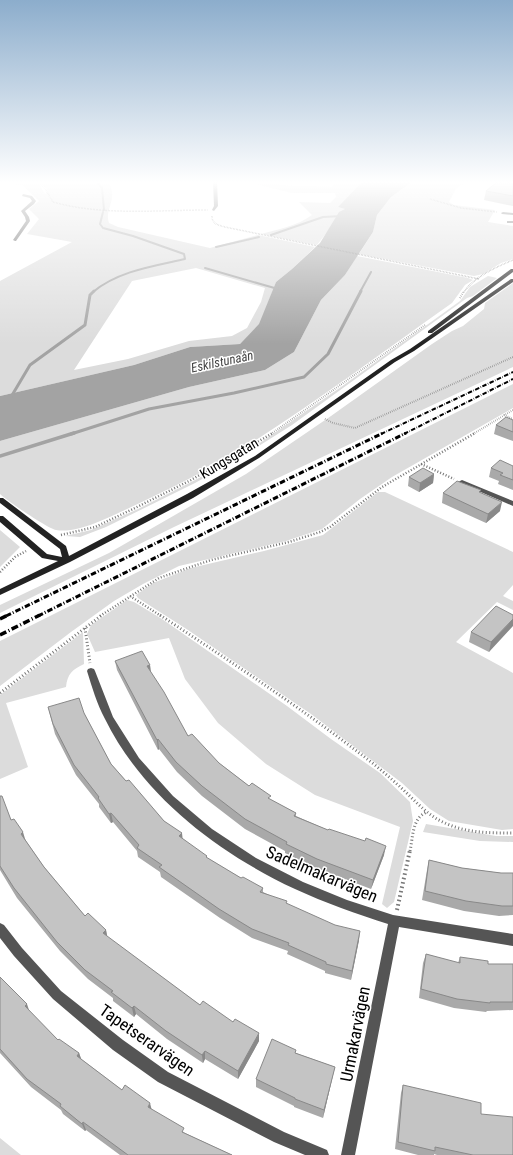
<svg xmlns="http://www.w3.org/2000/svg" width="513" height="1155" font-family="'Roboto Condensed',sans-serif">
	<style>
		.green { fill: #dcdcdc; fill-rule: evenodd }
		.water { fill: #a3a3a3 }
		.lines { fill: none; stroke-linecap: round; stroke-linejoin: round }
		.stream-far2 { stroke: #a3a3a3; stroke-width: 2 }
		.stream-far1 { stroke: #a3a3a3; stroke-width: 3 }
		.stream { stroke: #a3a3a3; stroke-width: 3.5 }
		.path-far4 { stroke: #777; stroke-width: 1.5; stroke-dasharray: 0.5 1; stroke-linecap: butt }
		.path-far3 { stroke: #777; stroke-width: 2; stroke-dasharray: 0.5 1.5; stroke-linecap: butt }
		.path-far2 { stroke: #777; stroke-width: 2.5; stroke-dasharray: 1 2; stroke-linecap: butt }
		.path-far1 { stroke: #777; stroke-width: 3; stroke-dasharray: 1 2.5; stroke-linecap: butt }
		.path { stroke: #777; stroke-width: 4; stroke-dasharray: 1.5 3; stroke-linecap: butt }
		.lane { fill: #555; fill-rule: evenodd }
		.street { fill: #555; fill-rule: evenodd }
		.secondary { fill: #222; fill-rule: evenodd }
		.rail-far2 { stroke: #000; stroke-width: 2; stroke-dasharray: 4.5 1.5 0.5 1.5; stroke-linecap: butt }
		.rail-far1 { stroke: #000; stroke-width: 3; stroke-dasharray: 5.5 2 1 2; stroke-linecap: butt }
		.rail { stroke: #000; stroke-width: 3.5; stroke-dasharray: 7 2.5 1 2.5; stroke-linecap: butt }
		.wall { fill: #a9a9a9 }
		.shaded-wall { fill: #898989 }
		.building { fill: #c4c4c4; stroke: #898989 }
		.labels { text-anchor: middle; stroke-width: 3; stroke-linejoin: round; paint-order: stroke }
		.far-water-label { font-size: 13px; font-style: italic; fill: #444; stroke: #fff }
		.street-label { font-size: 14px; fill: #000; stroke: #fff }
		.near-street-label { font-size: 17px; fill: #000; stroke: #fff }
	</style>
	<rect width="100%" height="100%" fill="#fff"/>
	<path class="green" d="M0,182L34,183L39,184L45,194L48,191L41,182L66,184L67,182H109C118,201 104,209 109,223L118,227L210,248L258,235L315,247L292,269L276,282L260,324L240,344L190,347L134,365L0,396V281L72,242L27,234L39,219L29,209L39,201L22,185ZM196,268L265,288L261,302L247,328L232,336L189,341L128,359L74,370L132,281Z
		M265,182H281L278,185L332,187L335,182H364L359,185L338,207L345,209L317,245L261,234C279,229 297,226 312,215L299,202L330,203L336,197L335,193H292L255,184Z
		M412,182H465L456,189L449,202L454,205L495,210L488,222L513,226V259L501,263L483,274L474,276L359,254L373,232L377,215L391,197Z
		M357,256L468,278L473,280L465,285L452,303C384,351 318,401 248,445C210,469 168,490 127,509C109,517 77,534 56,530C49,529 7,501 0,494V441L189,387L265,370L294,352L321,300L345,275Z
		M488,276L497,278L473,296L467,298L292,425L240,458L195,483L106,527L80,537L65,536L91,530L138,509L199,478L254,447L341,387L460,301L470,287Z
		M513,283V367L174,527L0,613V605L109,553L246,474L331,416L432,344L452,331L463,326L484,309L485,303Z
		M513,384V408L392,477L360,499L322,529L286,541L179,566L143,584L114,601L71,632L0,686V641Z
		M378,492H385L513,552V585L503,596L513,601V610L497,602L456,642L513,673V829L502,830L449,821L430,809L402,783L311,714L188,630L138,598L136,595L153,583L191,568L264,551L323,535Z
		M0,530L20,547L0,567Z
		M127,600L134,602L162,619L287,706L331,739L380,773L410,802L413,821L394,902L387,908L382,904L400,827L315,795L266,764L218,723L185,679L169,638L95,652L87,634L91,625Z
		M83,632L84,664C73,669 67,674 66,687L6,703L28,767L0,779V695Z
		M426,824L496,836H513V842L480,841L423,832Z
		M0,1138L21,1155H0Z"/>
	<path class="water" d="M364,182H412L391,197L377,215L373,232L345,275L321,300L294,352L265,370L189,387L0,441V396L134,365L190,347L240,344L259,324L276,282L292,269L320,243L339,212L345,209L338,207L359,185Z"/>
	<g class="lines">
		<path class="stream-far2" d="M97,182L102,188L104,210
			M271,235L323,217L342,216
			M216,247L259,237
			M205,268L278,289
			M93,292C118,271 154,266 185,259L184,254L133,236L103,228L100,224L103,212
			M360,292L371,272"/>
		<path class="stream-far1" d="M11,397L30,365L85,325L90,295L94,291
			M71,434L149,409L234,393L304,377L328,354L361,291"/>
		<path class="stream" d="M0,456L74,433"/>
		<path class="path-far4" d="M38,182L44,187L53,202C103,216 157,210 208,210
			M430,199L461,208L497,212
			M212,216C212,224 218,225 225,227L479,279
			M464,292C474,277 496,267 513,260"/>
		<path class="path-far3" d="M460,298L464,291
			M504,415L513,419
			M325,419L333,423L355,428L513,357
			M271,434L425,325
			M473,434L513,410"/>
		<path class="path-far2" d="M421,464L454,479
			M61,535L95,527L133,509L191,480L273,433
			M0,572L15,557L26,551
			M130,596L161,616
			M100,616L159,578L211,560L289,542L320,532L330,527L382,487L475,433"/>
		<path class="path-far1" d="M160,615C225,658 291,701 354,749C369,760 384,772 398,785C413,798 426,815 445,823C466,833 490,833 513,833
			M85,628L90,663
			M0,693L102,615
			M410,851C413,837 412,818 427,812"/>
		<path class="path" d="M397,910L410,850"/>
		<path class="lane" d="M23,194L32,196L36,201L34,204L25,211L29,217L30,221L16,241H15L13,240L26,221L25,217L21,211L32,201L30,198L22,196Z
			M503,212L513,213V215L502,214L501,213Z
			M507,221H513V223H507Z"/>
		<path class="street" d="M213,182H217L218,206L214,211L212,210L214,206Z
			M462,480L513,501V506L460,483L458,482Z
			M91,668L94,669L95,671L113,717L139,758L173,796L212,829L256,858L303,882L347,900L393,915L513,934V946L399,927L355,1155H341L388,924C357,914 325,903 295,889C218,853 143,796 105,719C97,704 92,687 87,671L88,669Z
			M0,923L4,925L22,948L61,991L123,1040L168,1072L284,1132L327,1150L329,1155H305L274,1142L158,1082L113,1050L53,999L14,956L0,938Z"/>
		<path class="secondary" d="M511,269H513V272L432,333H428V331Z
			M511,279H513V282L414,351L395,362L259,458L193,498L70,562L0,595V589L58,561L42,558L0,522V516H3L47,554L62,557L60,549L0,503V498H3L66,546L69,556L187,494L255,456L391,360L410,349Z"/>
		<path class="rail-far2" d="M381,434L513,372
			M404,434L513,379"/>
		<path class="rail-far1" d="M6,616L383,433
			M38,616L406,433"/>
		<path class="rail" d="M0,619L8,615
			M0,635L40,615"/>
	</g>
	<path class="wall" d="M513,182V206L484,200L486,191Z
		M513,420V441L494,434L496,425Z
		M513,466V490L498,484L499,481L489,477L491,468Z
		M434,474L433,483L419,492L408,486L409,477Z
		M443,493L500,511L486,523L442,503Z
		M513,615L489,652L469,642L471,632Z
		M115,661L150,665L151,673L188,736L219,763L249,786L271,800L296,813V816L384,855L371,889L316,868L285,853V851L245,829L202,796L177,772L159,749L158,750L117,670Z
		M48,707L84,713L111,764L126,781L164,821L183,839L207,858L241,878L263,888V892L359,940L351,980L325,973V971L287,954L288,951L252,938L220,918L161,877L160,872L138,857L137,851L113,822L111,823L99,807V804L76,775L55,734Z
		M0,796L11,820L26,841L44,867L85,916L106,930L107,937L200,1005L259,1041L238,1079L205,1059L203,1063L167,1039L136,1014L134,1017L113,1001V998L88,979L60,951L17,898L0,870Z
		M429,860L462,868L501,873H513V915L499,916L464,911L422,900L427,870Z
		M426,954L458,963L460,957L488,964H513V1010L487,1011L486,1012L454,1008L419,998L423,963Z
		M0,977L30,1012L58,1040L79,1053L81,1059L122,1090L151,1109L185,1133L232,1155H120L86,1130L85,1131L63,1114L61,1110L31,1087L0,1053Z
		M296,1053L335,1067L333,1075L323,1118L294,1107V1106L256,1087V1079Z
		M403,1085L481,1114L513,1155H437L434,1154V1155H418L395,1149L401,1093Z"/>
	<path class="shaded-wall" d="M434,474L433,483L419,492L420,483Z
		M502,502L500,511L486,523L488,514Z
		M513,619V626L489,652L491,642Z
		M150,665L151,675L147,666Z
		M158,739L159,749L158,750L157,740Z
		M111,813L113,822L111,823L109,814Z
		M23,832L26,842L21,834Z
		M182,833L183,842L179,836Z
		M386,846L384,855L371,889L373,880Z
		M106,930L108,940L103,933Z
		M360,931L359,940L351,980L352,971Z
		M27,1004L30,1013L25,1006Z
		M134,1006L136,1014L134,1017L132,1008Z
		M259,1033V1041L238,1079V1071Z
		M205,1051V1059L203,1063L202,1055Z
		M79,1053L82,1061L77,1056Z
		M335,1067L333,1075L323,1118L324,1110Z
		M150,1103L152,1111L148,1107Z
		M83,1122L86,1130L85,1131L82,1124Z"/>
	<path class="building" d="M497,182H513V196L486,191Z
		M506,417L513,420V432L496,425Z
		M500,460L513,466V480L500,475L503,473L491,468Z
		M423,468L434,474L420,483L409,477Z
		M457,481L481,490L479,492L502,502L488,514L443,493Z
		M496,606L513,615V619L491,642L471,632Z
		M142,651L150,665L147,666L164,692L188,736L192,734L219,763L249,786L252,783L271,796L268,798L296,813L294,816L328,830L329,829L365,841L366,838L386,846L373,880L317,859L286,844L287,842L245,819L202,786L176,762L158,739L157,740L115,661Z
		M79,698L84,713L111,764L126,781L129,780L164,821L182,833L179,836L207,856L206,857L241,878L243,877L263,888L260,892L287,901L286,903L335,925L360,931L352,971L326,964V962L288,945L289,943L252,929L219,909L159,867L162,865L137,848L139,845L111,813L109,814L98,798L99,797L74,765L53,724L48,707Z
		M0,796H2L11,820L14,819L23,832L21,834L44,867L85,916L88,913L106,930L103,933L200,1005L203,1001L233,1022L235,1019L259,1033L238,1071L205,1051L202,1055L166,1031L134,1006L132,1008L111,992L113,991L85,970L57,942L14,888L0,866Z
		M429,860L462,868L501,873H513V906H502L466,901L425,891Z
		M426,954L460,963V957L488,961V964H513V1002H490V1003L457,999L421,989Z
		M0,977L27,1004L25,1006L58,1040L59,1039L79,1053L77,1056L122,1090L125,1085L150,1103L148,1107L184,1128L182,1132L232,1155H128L83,1122L82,1124L60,1106L61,1104L27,1079L0,1049Z
		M272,1039L296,1050L295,1053L335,1067L324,1110L295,1099V1098L256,1079Z
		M403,1085L481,1103V1114L513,1117V1155H473L435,1147V1151L398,1142Z"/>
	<linearGradient id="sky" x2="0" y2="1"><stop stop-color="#8cadcc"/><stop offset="0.53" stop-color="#fff"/><stop offset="1" stop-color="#fff" stop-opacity="0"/></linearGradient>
	<rect width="513" height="344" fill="url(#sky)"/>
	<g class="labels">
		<g class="far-water-label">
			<text transform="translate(222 361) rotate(-12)" y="5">Eskilstunaån</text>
		</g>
		<g class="street-label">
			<text transform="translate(229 458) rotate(-31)" y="5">Kungsgatan</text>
		</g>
		<g class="near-street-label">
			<text transform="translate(322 874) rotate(23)" y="6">Sadelmakarvägen</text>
			<text transform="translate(355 1034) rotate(-79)" y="6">Urmakarvägen</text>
			<text transform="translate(147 1040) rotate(35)" y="6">Tapetserarvägen</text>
		</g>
	</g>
</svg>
